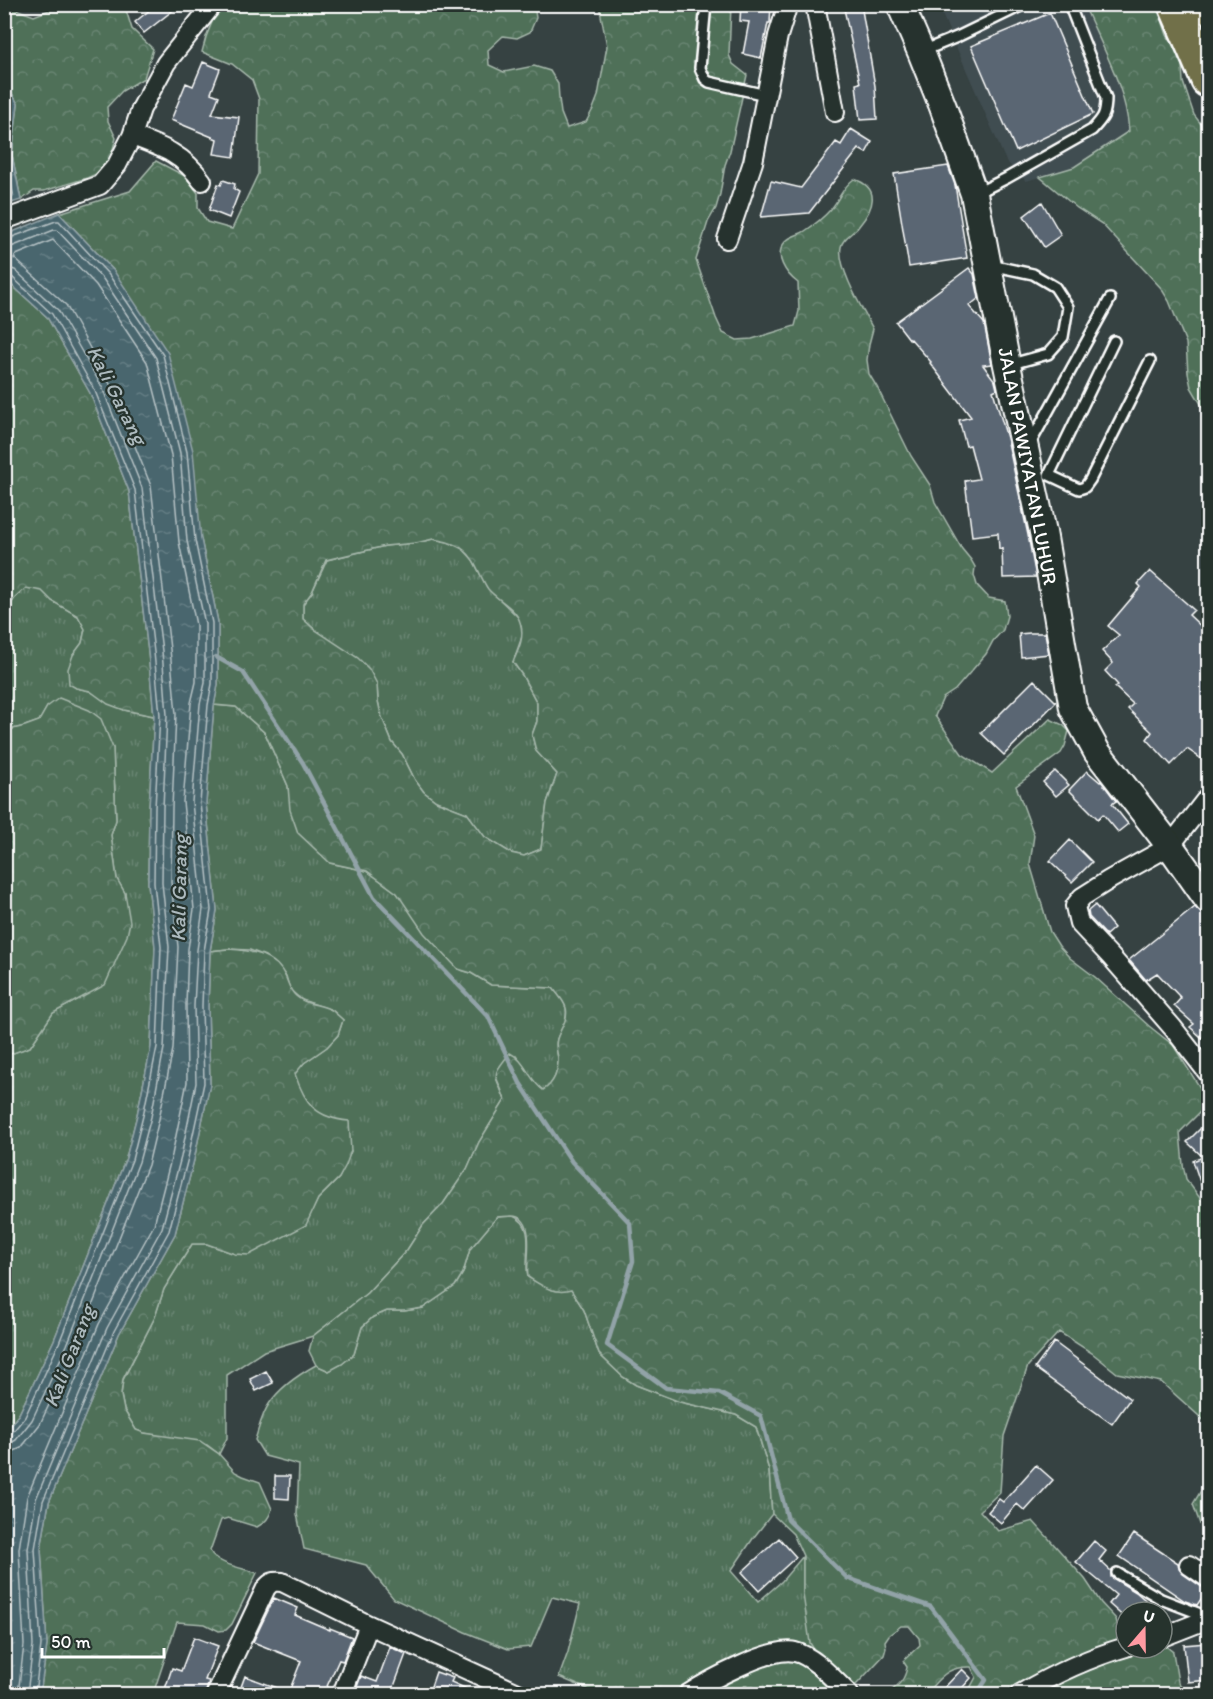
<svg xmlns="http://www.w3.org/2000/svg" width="1213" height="1699" font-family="Itim,sans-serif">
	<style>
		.built { fill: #414d51 }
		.grass { fill: url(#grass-tufts); stroke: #a7b8ac; stroke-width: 1.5 }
		.forest { fill: url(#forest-crowns); stroke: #a7b8ac; stroke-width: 1.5; fill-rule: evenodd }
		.water { fill: url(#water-ripples); stroke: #92a3a8; stroke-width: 1.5 }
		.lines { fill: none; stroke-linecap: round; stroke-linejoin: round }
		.shore { stroke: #b6c2c5; stroke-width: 1.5 }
		.stream { stroke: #92a3a8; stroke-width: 4.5 }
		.building { fill: #5a6673; stroke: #fff; stroke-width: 1.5 }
		.lane-casing { stroke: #fff; stroke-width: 14 }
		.street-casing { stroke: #fff; stroke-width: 22 }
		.secondary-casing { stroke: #fff; stroke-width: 30 }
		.highway-casing { stroke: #fff; stroke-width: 38 }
		.lane { stroke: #26332d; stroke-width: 9 }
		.street { stroke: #26332d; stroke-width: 18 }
		.secondary { stroke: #26332d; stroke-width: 26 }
		.highway { stroke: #71704a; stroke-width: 33 }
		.labels { text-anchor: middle; stroke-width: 4.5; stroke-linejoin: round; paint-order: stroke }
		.street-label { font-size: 20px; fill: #fff; stroke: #26332d }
		.water-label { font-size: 21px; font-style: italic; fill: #adbabe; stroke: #26332d }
	</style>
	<defs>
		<pattern id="grass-tufts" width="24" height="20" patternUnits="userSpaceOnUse" patternTransform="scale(1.5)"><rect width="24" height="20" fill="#4f7059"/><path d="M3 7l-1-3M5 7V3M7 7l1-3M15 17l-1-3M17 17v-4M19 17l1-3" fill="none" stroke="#698572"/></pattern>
		<pattern id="forest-crowns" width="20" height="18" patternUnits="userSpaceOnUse" patternTransform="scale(1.5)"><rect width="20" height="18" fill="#4f7059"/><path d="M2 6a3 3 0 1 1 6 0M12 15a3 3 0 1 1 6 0" fill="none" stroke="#698572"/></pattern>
		<pattern id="water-ripples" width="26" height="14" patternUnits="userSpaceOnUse" patternTransform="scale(1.5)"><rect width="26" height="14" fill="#49666e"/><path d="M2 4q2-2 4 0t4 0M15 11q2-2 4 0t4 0" fill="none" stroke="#647d84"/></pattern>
	</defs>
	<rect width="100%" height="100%" fill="#364242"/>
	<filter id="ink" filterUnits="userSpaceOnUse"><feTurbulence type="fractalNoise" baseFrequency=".0167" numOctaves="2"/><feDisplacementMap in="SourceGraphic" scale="12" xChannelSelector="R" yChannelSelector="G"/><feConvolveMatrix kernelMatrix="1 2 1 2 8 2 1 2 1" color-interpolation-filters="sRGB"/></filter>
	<g filter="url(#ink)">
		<path class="built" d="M938,5H1084L1117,82L1128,118L1129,131L1074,167L1026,181L1006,161Z"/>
		<path class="grass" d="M433,539L448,542L463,549L473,560L487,587L520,619L523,634L513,662L522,675L537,703V721L532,735L536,751L557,774L547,803L541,849L524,856L511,853L485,837L467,813L436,801L424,792L415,780L402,754L392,742L381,715L378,701L377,684L303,619V604L312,592L327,560L385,546L416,543Z
			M26,588L42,590L52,601L78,616L85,629L82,643L73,655L76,688L90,691L124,710L154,716L149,808L148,883L155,947L151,1047L137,1115L126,1158L54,1340L19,1414L8,1428V1403L4,1395V1056L30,1047L53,1013L79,999L125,893L117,879L111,835L116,820L113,748L47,707L39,721L25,726L5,731V612L15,598Z
			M214,705L236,707L265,733L288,786L289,793L330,863L367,871L397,893L458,969L471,973L491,985L553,988C558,994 564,1000 566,1008C569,1019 560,1029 557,1039C555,1046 557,1051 558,1058C559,1070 554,1084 543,1090L537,1086L516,1056L496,1078L505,1100L479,1142L467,1169L443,1204L423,1225L407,1250L367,1293L313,1336L264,1351L227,1375V1438L219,1454L207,1445L144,1433L136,1430L124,1410L121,1395L123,1380L155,1317L164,1289L192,1244H207L235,1254L305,1225L318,1199L339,1178L351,1151L333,1120L319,1114L308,1102L299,1088L294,1074L304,1063L327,1047L338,1035L343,1020L332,1010L302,1000L290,990L286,976L265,956L250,950L228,949L210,951L217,910L206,803Z
			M513,1216C538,1226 523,1257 528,1277C542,1285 554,1295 571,1289L584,1310L599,1354L623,1377L636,1385L680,1402L736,1415L756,1427L769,1470L772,1514L754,1537L731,1571L758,1602L782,1581L803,1556V1594L845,1694H764L759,1689L746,1685L734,1694H599L559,1677L568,1652L580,1604L552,1597L531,1647L508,1649L465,1632L394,1599L366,1565L304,1549L297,1514L299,1465L265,1456L255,1440C259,1428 262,1414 269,1404C280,1387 298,1375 316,1365L329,1371L342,1364L354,1354L362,1327L373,1317L387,1311H404L423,1308L455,1286L463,1273L470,1249L497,1217Z"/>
		<path class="forest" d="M5,5L34,16L62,5H129L126,10L132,29L153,49L144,78L122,91L107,107L108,121L116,138L110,160L101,172L87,178L44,191H34L21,200L12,155L18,104L7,85L5,86Z
			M217,5H534L536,18L530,32L517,38L503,36L488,50L489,65L504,72L534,66L550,71L558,84L559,98L561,113L567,128L586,122L593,109L598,96L607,46L599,5H731L729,55L733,64L747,75L730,151L725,165L720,194L716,208L708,222L696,260L716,318L723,333L737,340L752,339L795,326L799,311L798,283C786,274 773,256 785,242C791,235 799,235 805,231C814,225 824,217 831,209C840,199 842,187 854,179C881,188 874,208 859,226C854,233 843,237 841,247C837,267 863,310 873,329L869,344L867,360L869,374L877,387L911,456L930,485L935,502L962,549L971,560L975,567L974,575L977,585L989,598L1005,601L1007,616L1003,630L993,641L986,654L955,690L943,698L935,716L962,754L992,773L1050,719L1063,725L1069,731L1065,746L1061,753L1016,786L1034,835L1030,864L1050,932L1059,946L1070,958L1095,977L1149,1026L1173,1045L1206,1097L1201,1111L1180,1132L1183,1165L1186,1179L1208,1209V1424L1161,1382L1117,1373L1092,1353L1059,1332L1028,1366L1004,1436L1000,1492L980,1511L998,1531L1033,1521L1085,1579L1101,1603L1116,1619L1121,1641L1135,1653L1151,1648H1162V1646L1167,1647L1173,1652L1178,1682L1188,1694H967L976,1677L971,1667C946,1666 940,1679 925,1694H892L891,1691C900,1684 905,1679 907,1667L903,1661L920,1645L919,1638L909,1626H901L889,1635L885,1641L886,1648L884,1655L856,1685L849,1684L818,1656L810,1643L803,1594V1556L793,1534L772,1514L769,1470L756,1427L736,1415L680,1402L636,1385L623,1377L599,1354L584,1310L571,1290C554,1295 542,1286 528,1277C525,1261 538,1217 512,1216C507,1216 501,1217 497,1217L470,1249L463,1273L455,1286L423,1308L404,1311H387L373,1317L362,1327L354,1354L342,1364L329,1371L316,1365L309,1351L313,1336L367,1293L407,1250L423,1225L443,1204L467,1169L479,1142L505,1100C496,1071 489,1079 510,1053C525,1060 529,1080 543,1090C554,1084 559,1070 558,1058C557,1051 555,1046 557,1039C560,1029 569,1019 566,1008C564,1000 557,994 553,988L491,985L471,973L458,969L424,933L397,893L367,871L330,863L298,833L290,810L288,786L265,733L236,707L214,705L218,685V622L201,539L114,271L59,213L130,191L156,161L185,176L198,193V208L207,222L232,229L258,174L259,99L252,80L232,64L202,52L206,37L218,7ZM433,539C444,541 455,543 464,550C477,560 479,576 488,589C497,600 516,608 520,622C525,636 519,649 513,662L522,675L537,703V721L532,735L536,751L557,774L547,803L541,849L524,856L511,853L485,837L467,813L436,801L424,792L415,780L402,754L392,742L381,715L378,701L377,684L369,669L358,658L314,629L303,619V604L312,592L326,560L385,546L416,543Z
			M1084,5H1157L1167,35L1176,50L1182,65L1183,82L1194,115L1208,133V416L1191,387L1188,373L1186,343L1169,301L1161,288L1102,224L1077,208L1040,177L1074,167L1129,131C1126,87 1101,45 1084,5Z
			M5,279L47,317L90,393L129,491L148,652L154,716L124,710L108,704L90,691L76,688L69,684L68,669L73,655L82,643L85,629L78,616L52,601L42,591L26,588L15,598L5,612Z
			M59,698L89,710L101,719L113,748L116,820L111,835L117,879L125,893L130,922L127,936L105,985L53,1013L30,1047L5,1056V731L25,726L39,721L47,707Z
			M228,949C250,950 276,954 286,978C290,988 292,995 302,1000C311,1005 324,1005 333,1011C336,1014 340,1017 343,1020L338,1035L327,1047L304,1063L295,1074C305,1104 316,1118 349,1121L351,1151L346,1165L339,1178L318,1199L306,1225L249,1255L235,1254L207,1244H192L164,1289L155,1317L123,1379L121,1395L124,1410L136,1430L144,1433L200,1441L219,1454L235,1472L243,1476L260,1482L272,1509C269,1518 266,1522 257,1527L228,1518L221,1520L210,1551C217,1565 243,1568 257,1573L232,1624L226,1630L219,1631L205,1624L177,1622L155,1688L156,1694H40L47,1645L41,1549L49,1502L119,1334L175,1234L194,1160L210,1084L208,1006L210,951Z
			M1208,1479V1527H1201L1193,1504Z
			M746,1685L759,1689L764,1694H734Z"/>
		<path class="water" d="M7,85L18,104L12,155L21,200L5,205L4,86Z
			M59,213L114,271L168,353L193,451L201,539L218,622V685L214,706L206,803L217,910L210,951L208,1006L210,1084L194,1160L175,1234L119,1334L49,1502L41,1549L47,1645L40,1694H5V1434L19,1414L54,1340L126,1158L137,1115L151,1047L155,947L148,883L149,808L154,716L148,652L129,491L90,393L47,317L5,279V235Z"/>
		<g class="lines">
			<path class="shore" d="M4,92L12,106L6,155L13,194L12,196L4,199
				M4,240L56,221H59L109,275L163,355L187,452L195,540L212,623V684L208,705L200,803L211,910L204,951L202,1006L204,1083L188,1158L169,1231L114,1331L43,1501L35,1549L41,1645L35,1694
				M4,248L11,247L54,230H57L103,279L156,358L180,453L187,541L205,624V683L200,704L192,802L203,909L197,950L194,1006L196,1083L181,1157L162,1228L107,1328L36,1499L28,1549L33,1645L27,1694
				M4,267L15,270L58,310L102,387L142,488L162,651L167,715L163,808L162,883L169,947L164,1048L151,1117L139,1162L67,1345L32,1420L16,1440L11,1443L4,1444
				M4,275L11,276L52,314L95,391L135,490L154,652L160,715L155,808L154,883L161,947L157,1047L143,1116L132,1160L59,1343L25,1417L11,1434L4,1436
				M4,1453L12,1452L21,1448L40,1424L75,1349L148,1165L159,1119L173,1049L178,947L171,882L172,808L176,714L170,649L151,486L110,384L66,305L14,258L16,255L53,240L96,285L147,362L171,455L179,542L196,625V682L191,703L183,802L194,909L188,949L186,1005L187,1082L172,1155L154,1225L99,1324L27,1497L19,1549L24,1645L18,1694"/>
			<path class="stream" d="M216,657L243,672L303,763L374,897L488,1016L520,1083L572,1162L630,1223L633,1261L607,1345L666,1388L719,1393L761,1416L788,1520L847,1578L931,1607L986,1680L977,1694"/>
		</g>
		<path class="building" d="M157,4H181L144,33L135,22Z
			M741,4H771L770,23H768L761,58L743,54L749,22L740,21Z
			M843,4H861L875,86L877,119L860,120L856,84L860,83Z
			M1050,13L1093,114L1016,151L971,46Z
			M203,62L220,69L211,93L219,96L212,114L239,117L234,157L214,154L217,139L171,120L186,83L193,86Z
			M851,129L872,142L866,153L859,149L809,213L761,217L771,181L801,188L836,142L841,145Z
			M948,166L955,185L967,258L909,267L894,174Z
			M223,180L235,184L234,189L239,192L229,218L209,210L218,184L221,185Z
			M1042,202L1061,235L1044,247L1024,216Z
			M969,268L974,274L979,298L969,306L984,323L992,364L983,365L995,381L997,389L993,391L1007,438L1028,535L1036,577L1003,578L1002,548L999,549L998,533L972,536L965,481L979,479L970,445L966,446L959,420L971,417L930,363L931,362L911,339L910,340L896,322Z
			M1150,571L1194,610L1189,615L1209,634V764L1187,749L1171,765L1147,739L1152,732L1128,709L1133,704L1115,687L1118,685L1105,671L1113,663L1102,651L1119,635L1108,626L1141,587L1138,584Z
			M1030,633H1045L1049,654L1021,657L1019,634Z
			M1034,680L1056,702L1004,755L981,733Z
			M1055,771L1069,785L1056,796L1043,782Z
			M1087,771L1100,782L1101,781L1116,801L1112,804L1128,824L1118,832L1103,814L1098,819L1069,790Z
			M1070,840L1092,862L1072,882L1050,861Z
			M1095,905L1114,928L1106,935L1089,917L1088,911Z
			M1195,907L1201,913L1209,915V1044L1190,1027L1194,1024L1174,1006L1181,998L1157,973L1146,980L1129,960Z
			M1209,1120V1200H1206L1193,1161L1203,1157L1187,1142Z
			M1054,1342L1130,1399L1112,1424L1035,1368Z
			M266,1371L273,1383L256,1391L250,1379Z
			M1036,1465L1053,1480L1025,1511L1017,1504L1001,1523L988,1512L999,1499L1003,1502Z
			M275,1476H290L289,1499L275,1498Z
			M1134,1534L1178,1563L1179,1569L1183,1574L1202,1587L1208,1589L1197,1605L1185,1601L1119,1556Z
			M779,1538L796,1557L759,1591L742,1572Z
			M1094,1541L1106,1551L1099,1560L1111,1571V1577L1136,1592L1159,1612H1126V1619L1109,1604L1116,1595L1076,1562Z
			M274,1598L298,1608L295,1615L330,1630V1628L352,1637L343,1661L339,1660L323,1695H303L290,1689L301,1661L253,1642Z
			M194,1637L218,1646L205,1680L209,1681L205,1695H171L164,1692L172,1668L181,1671Z
			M1206,1643L1209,1680L1188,1682L1184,1645Z
			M390,1647L406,1654L393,1689L406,1695H354L361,1676L377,1682Z
			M962,1669L971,1678L956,1695H953L945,1687Z
			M436,1672L453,1678L451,1682L480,1695H428Z
			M245,1676L291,1693L290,1695H238Z"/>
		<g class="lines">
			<g class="lane-casing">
				<path id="lane" d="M706,4L700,68L705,79L709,82L766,95
					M923,51L957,37L1025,4
					M977,193L1007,178L1092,130C1103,118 1106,115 1106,98L1069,4
					M990,265L1033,274L1055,287L1068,307L1063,337L1048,354L1008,365
					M1114,341L1049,475L1079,489L1085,487L1090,480L1150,361
					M1030,444L1110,299
					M1117,1573L1161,1599L1208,1617"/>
			</g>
			<g class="street-casing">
				<path id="street" d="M815,4L835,112
					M132,136C162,147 183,154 202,181
					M4,220L100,185L117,165L132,136L141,109L166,63L213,4
					M727,239L753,162L778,36L788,4
					M1208,797L1170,846L1109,880L1082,897L1075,906L1079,923L1111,957L1173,1028L1208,1073
					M1189,1565L1208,1578
					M1162,1637L1208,1619
					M216,1694L266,1588C271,1582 274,1581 282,1582L369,1625L520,1694
					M342,1694L369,1625
					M688,1694C708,1681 772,1646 795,1652C814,1656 835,1681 849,1694
					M1020,1694C1054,1674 1088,1658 1126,1647"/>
			</g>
			<g class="secondary-casing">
				<path id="secondary" d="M900,4L921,52L943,107L974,194L1007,365L1043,532L1073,708L1097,752L1170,846L1208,900"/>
			</g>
			<g class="highway-casing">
				<path id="highway" d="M1175,4L1208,80
					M1207,4L1208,7"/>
			</g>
			<use href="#lane" class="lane"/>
			<use href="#street" class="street"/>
			<use href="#secondary" class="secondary"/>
			<use href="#highway" class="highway"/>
		</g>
	</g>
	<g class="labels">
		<g class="street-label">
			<text transform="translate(1028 466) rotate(79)" y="7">JALAN PAWIYATAN LUHUR</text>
		</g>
		<g class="water-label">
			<text transform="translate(117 395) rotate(63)" y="7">Kali Garang</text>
			<text transform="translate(179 888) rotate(-89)" y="7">Kali Garang</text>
			<text transform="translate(69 1356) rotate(-69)" y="7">Kali Garang</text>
		</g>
	</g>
	<rect width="1213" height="1699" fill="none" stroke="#26332d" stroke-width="24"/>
	<rect x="12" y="12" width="1189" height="1675" fill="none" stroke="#fff" stroke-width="2" filter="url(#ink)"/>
	<g transform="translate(1144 1630) rotate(20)"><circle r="28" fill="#26332d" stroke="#7d8581" stroke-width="1.5"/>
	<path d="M0-4.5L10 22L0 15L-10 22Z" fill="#ff9aa2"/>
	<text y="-9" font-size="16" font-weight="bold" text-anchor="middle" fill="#ffffff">U</text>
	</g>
	<path d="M42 1648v9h122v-9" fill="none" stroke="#ffffff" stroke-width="3"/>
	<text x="51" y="1648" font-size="18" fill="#ffffff" stroke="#26332d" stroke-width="4.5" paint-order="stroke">50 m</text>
</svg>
